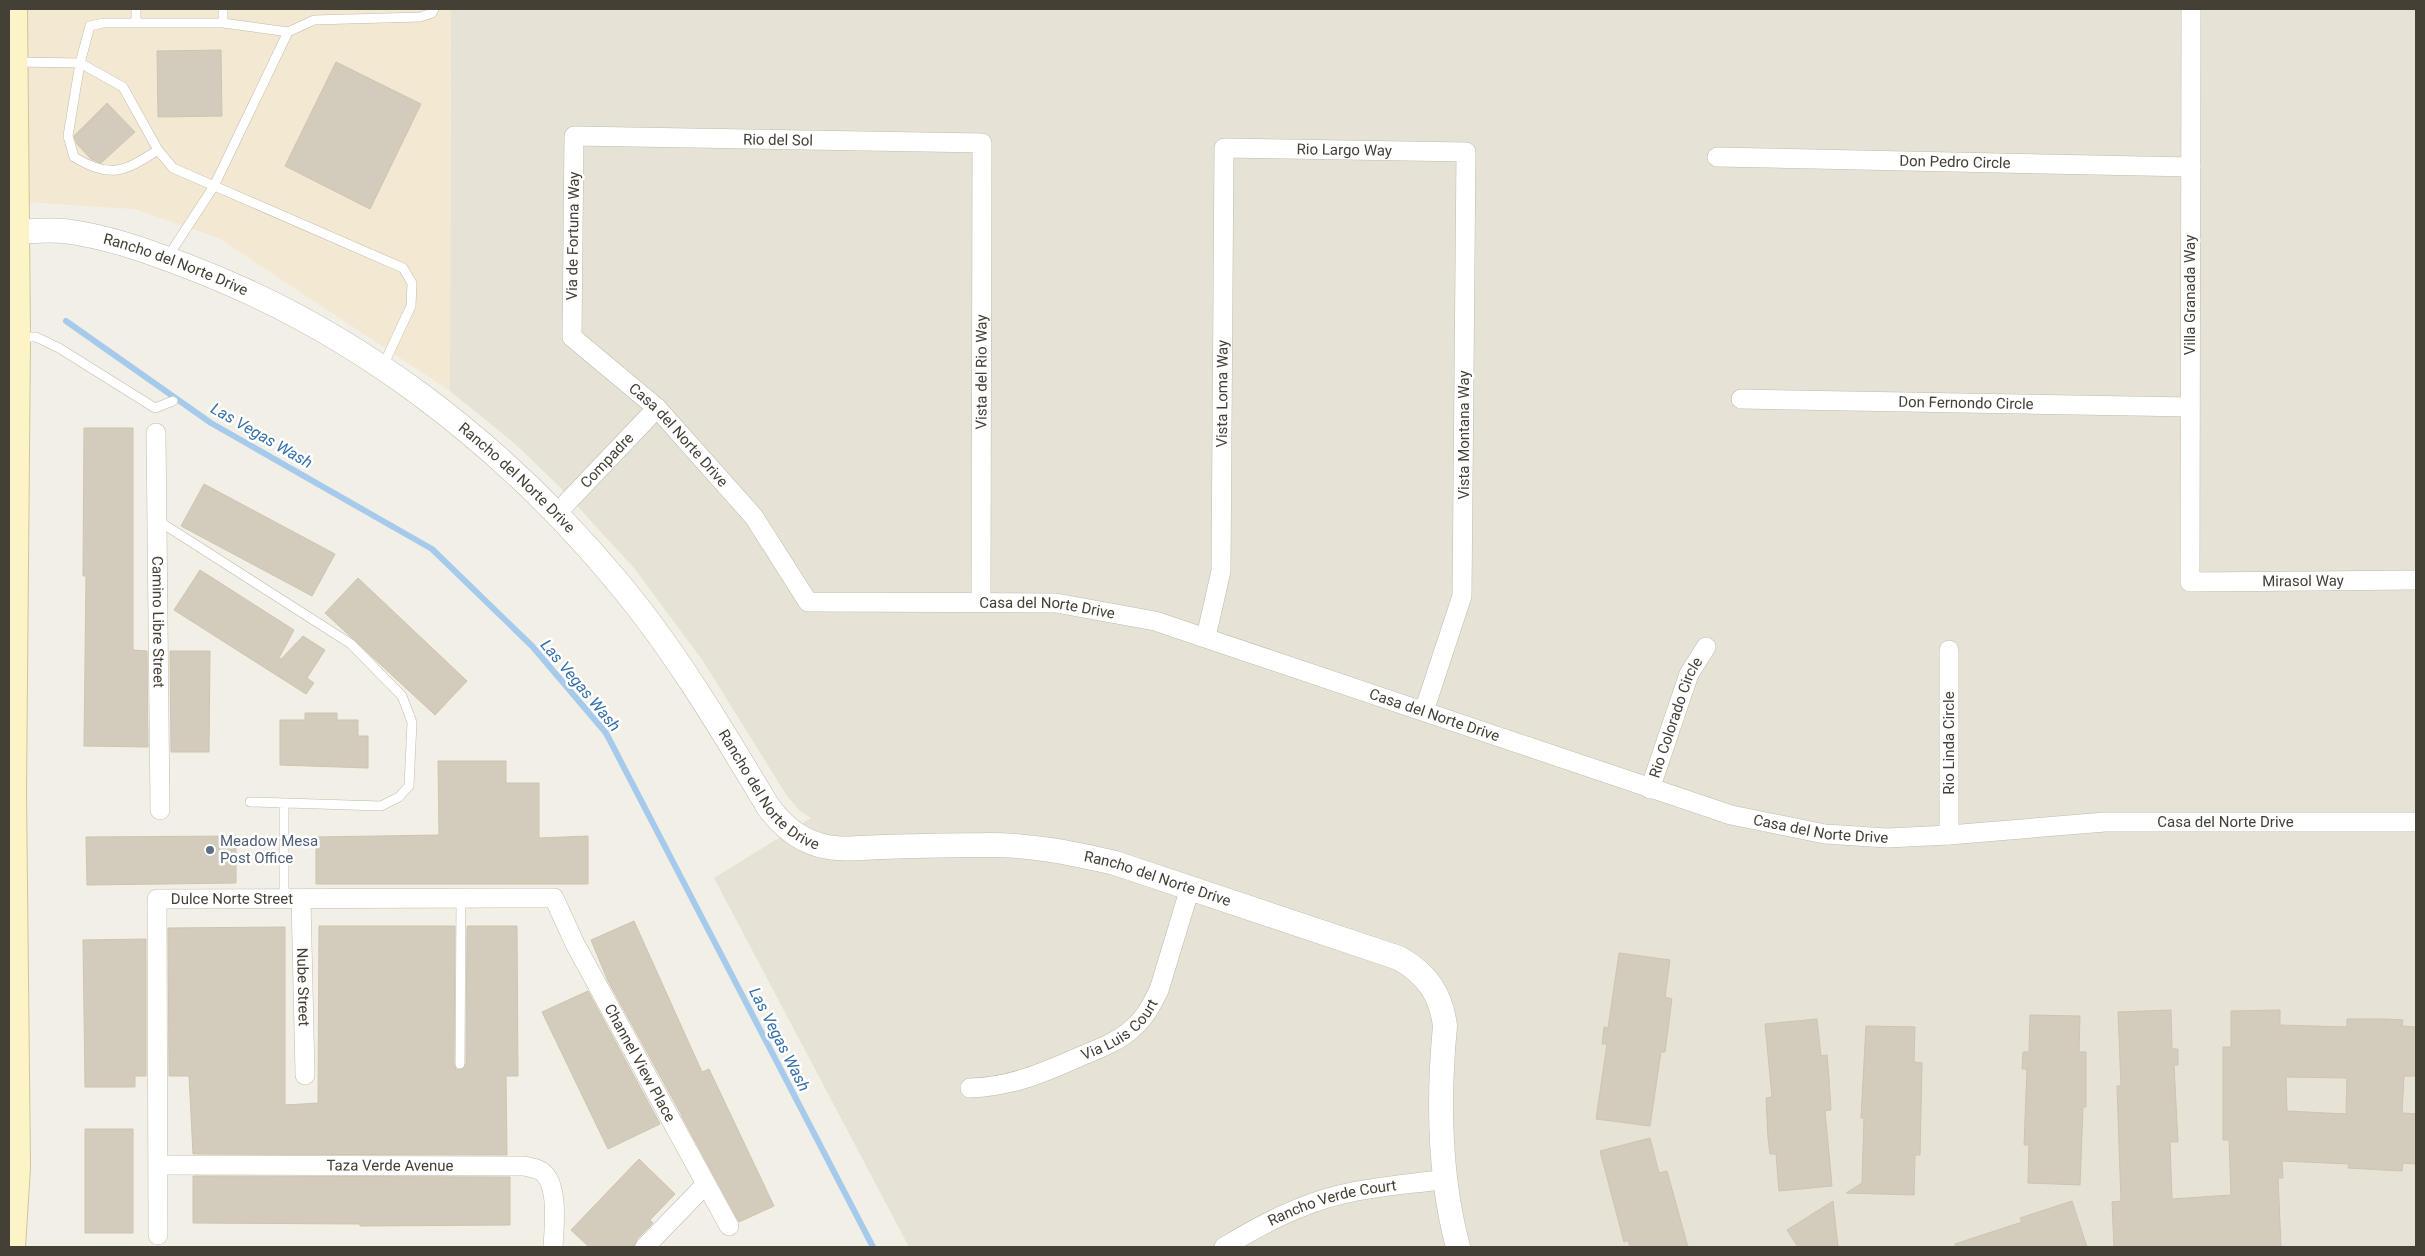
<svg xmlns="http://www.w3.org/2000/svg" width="2425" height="1256" font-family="Roboto,sans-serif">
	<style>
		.residential { fill: #e6e2d5 }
		.commercial { fill: #f3e8d2 }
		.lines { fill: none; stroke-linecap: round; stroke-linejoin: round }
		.stream { stroke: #a5caec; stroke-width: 6 }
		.building { fill: #d3ccbc; stroke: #cec4b0; fill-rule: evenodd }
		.service-casing { stroke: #c0bbac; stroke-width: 10 }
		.minor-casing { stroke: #c0bbac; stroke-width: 20 }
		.tertiary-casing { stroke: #c0bbac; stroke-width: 25 }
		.secondary-casing { stroke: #d0c598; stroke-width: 28 }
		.service { stroke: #fff; stroke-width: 9 }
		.minor { stroke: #fff; stroke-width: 19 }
		.tertiary { stroke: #fff; stroke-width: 24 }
		.secondary { stroke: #fcf3c7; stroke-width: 26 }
		.service-dot { fill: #5c6f8a; stroke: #fff; stroke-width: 2 }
		.labels { text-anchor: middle; stroke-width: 5; stroke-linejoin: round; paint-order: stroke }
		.street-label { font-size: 15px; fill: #454036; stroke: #fff }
		.service-label { font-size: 15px; fill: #4e5e75; stroke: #fff; text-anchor: start }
		.water-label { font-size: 16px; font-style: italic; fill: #3570ab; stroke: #fff }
	</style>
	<rect width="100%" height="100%" fill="#f2efe6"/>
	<path class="residential" d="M451,9H2416V1247H909L714,878L811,818L800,811L787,796L703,661L634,568L556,483L514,443L450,391Z"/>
	<path class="commercial" d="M25,9H451L450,391L219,238L134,209L25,202Z"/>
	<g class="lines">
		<path class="stream" d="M66,321L211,423L432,549L532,646L606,733L873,1247"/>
	</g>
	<path class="building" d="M221,50L222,116L158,117L157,51Z
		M336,62L421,104L370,209L285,166Z
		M107,103L135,132L101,163L91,159L77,144L74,136Z
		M84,428H133V650L147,651L148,747L84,746L86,576H83Z
		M204,484L335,554L312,596L181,526Z
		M200,570L294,630L279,658L281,659L303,636L325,650L307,678L314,683L306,694L174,610Z
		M358,578L467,681L435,715L325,613Z
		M170,651H210L209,752H171Z
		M305,713H337V720H358V736H368V768L280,765V720H305Z
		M438,761H506V783H539V838L588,836V884H316V837L439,835Z
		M236,836V883L87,885L86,837Z
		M634,921L702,1072L709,1069L774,1206L739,1222L681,1115L683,1113L681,1114L608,981L591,940Z
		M319,926H455L454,1064L456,1069L460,1070L466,1064L467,926H517L518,1076H506L507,1155L193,1154L189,1076H169L168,928L285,927V1105L318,1103Z
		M146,939V1076H135V1087H85L83,940Z
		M1619,953L1670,960L1665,997L1672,999L1665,1052H1661L1650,1126L1596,1119L1607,1044H1602L1604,1027L1608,1028Z
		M588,991L660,1124L608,1149L542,1012Z
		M2171,1010L2172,1049H2178V1065H2174L2178,1142H2170L2172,1199L2231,1195L2229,1140H2223V1047H2231V1011L2280,1010V1025L2347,1027V1019H2386L2403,1020L2402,1026L2416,1027V1076H2404L2402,1113L2416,1114V1164L2403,1163L2402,1171L2348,1168L2349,1164L2282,1161L2283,1178H2278L2281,1247H2114L2112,1202L2121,1201L2117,1086H2121L2118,1012ZM2286,1077L2347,1078L2346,1114L2287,1111Z
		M2030,1015L2080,1016L2079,1052H2086V1107H2083L2080,1185L2028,1183L2029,1145H2024L2027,1069H2022L2023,1052H2029Z
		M1817,1019L1821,1056L1827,1055L1829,1079L1831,1110L1825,1111L1832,1186L1779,1191L1776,1154H1770L1768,1138L1766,1098L1772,1097L1765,1024Z
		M1866,1026L1915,1027L1914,1062L1922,1063L1920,1155H1915L1914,1195L1846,1193L1862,1183L1864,1118H1861Z
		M85,1129H133V1233H85Z
		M1650,1138L1659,1173L1667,1171L1688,1247H1630L1628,1240L1624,1242L1600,1151Z
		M639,1159L675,1194L650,1220L653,1223L637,1239L634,1247H589L571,1230Z
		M193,1176L510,1177V1225L360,1226V1224L193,1223Z
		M1833,1201L1838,1247H1798L1787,1230Z
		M2072,1201L2087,1247H1955V1244L2022,1222L2020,1218Z"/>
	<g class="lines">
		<g class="service-casing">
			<path id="service" d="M136,9V23
				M223,9V23
				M17,62L80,63L123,87L158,150L173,168L403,268L412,283L411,306L382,368
				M158,150C124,172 110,179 74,157L68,136L80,63L90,26L103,23H223L288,32
				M167,258L214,186L288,32L314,20L420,17L432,13L434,9
				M19,337H36L59,348L155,408L173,401
				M157,520L351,644L402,696L412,722L409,786L399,797L381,806L250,802
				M284,899V803
				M460,1064L461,898"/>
		</g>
		<g class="minor-casing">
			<g id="minor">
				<path id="s1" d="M2191,9L2190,582L2416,580"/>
				<path id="s2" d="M1717,157L2191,167"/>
				<path id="s3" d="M1741,399L2190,407"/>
				<path id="s4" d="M156,433L160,810"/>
				<path id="s5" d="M556,514L657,408"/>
				<path id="s6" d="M981,601L982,143L574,136L572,337L657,408L754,517L808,602L1056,603L1155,621L1731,815L1825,834L1887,838L1949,835L2105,822H2416"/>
				<path id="s7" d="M1206,637L1221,571L1224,148L1466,152L1462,596L1424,711"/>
				<path id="s8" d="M1650,789L1689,674L1706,647"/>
				<path d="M1949,835V650"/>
				<path id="s9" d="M301,899L305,1075"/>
				<path id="s10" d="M970,1088C1010,1087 1043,1073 1079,1057C1098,1049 1118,1042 1133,1028C1145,1018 1152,1004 1159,990L1190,888"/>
				<path id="s11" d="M159,1165L524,1166C528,1167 534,1168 539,1170C560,1180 554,1227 553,1247"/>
				<path id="s12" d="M158,1235L157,899L554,898L575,944L729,1226"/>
				<path d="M645,1247L706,1184"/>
				<path id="s13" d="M1224,1247C1262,1224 1300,1204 1343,1194C1377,1186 1412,1184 1446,1179"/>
			</g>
		</g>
		<g class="tertiary-casing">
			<g id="tertiary">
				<path id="s14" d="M9,232C27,232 45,229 64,231C105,236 145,250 184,265C353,328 501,442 616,580C675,650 722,730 769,808C784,828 803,843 828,847C845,850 863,848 881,847C915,846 949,845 984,845C1028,844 1072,853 1115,863L1399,958C1427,974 1441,994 1445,1026C1438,1099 1439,1176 1458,1247"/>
			</g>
		</g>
		<g class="secondary-casing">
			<path id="secondary" d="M12,1247L17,1167L13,793L17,337L14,9"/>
		</g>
		<use href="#service" class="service"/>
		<use href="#minor" class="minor"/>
		<use href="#tertiary" class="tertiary"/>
		<use href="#secondary" class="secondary"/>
	</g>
	<circle class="service-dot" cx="210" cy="850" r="5"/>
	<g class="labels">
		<g class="street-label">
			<text transform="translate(778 140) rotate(1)" y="5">Rio del Sol</text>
			<text dy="5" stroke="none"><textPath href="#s7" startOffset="611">Rio Largo Way</textPath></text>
			<text dy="5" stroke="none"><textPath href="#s2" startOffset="238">Don Pedro Circle</textPath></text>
			<text transform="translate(573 236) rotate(-89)" y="5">Via de Fortuna Way</text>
			<text dy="5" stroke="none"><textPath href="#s14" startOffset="172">Rancho del Norte Drive</textPath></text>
			<text transform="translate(2190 295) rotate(-90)" y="5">Villa Granada Way</text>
			<text dy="5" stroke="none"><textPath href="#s6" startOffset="229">Vista del Rio Way</textPath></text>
			<text dy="5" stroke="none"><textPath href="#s7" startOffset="245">Vista Loma Way</textPath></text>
			<text dy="5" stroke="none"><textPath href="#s3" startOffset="225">Don Fernondo Circle</textPath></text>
			<text transform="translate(1464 435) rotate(-90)" y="5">Vista Montana Way</text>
			<text dy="5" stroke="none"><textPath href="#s6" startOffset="1212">Casa del Norte Drive</textPath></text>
			<text dy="5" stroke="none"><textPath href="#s5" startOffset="74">Compadre</textPath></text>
			<text dy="5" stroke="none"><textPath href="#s14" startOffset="578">Rancho del Norte Drive</textPath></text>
			<text dy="5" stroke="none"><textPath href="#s1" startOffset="686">Mirasol Way</textPath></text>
			<text dy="5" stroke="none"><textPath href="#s6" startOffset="1664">Casa del Norte Drive</textPath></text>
			<text dy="5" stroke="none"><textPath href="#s4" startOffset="189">Camino Libre Street</textPath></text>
			<text dy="5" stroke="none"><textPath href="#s6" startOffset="2068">Casa del Norte Drive</textPath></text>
			<text dy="5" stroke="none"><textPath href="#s8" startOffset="76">Rio Colorado Circle</textPath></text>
			<text transform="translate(1949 743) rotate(-90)" y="5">Rio Linda Circle</text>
			<text dy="5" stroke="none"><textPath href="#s14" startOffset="982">Rancho del Norte Drive</textPath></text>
			<text dy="5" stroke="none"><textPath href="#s6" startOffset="2878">Casa del Norte Drive</textPath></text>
			<text dy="5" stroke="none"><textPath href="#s6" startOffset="2472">Casa del Norte Drive</textPath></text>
			<text dy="5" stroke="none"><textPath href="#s14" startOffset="1402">Rancho del Norte Drive</textPath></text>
			<text dy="5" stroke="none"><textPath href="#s12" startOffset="411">Dulce Norte Street</textPath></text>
			<text dy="5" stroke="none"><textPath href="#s9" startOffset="88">Nube Street</textPath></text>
			<text dy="5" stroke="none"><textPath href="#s10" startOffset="164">Via Luis Court</textPath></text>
			<text dy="5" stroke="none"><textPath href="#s12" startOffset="919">Channel View Place</textPath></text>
			<text dy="5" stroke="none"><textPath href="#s11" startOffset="231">Taza Verde Avenue</textPath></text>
			<text dy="5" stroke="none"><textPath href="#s13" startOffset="118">Rancho Verde Court</textPath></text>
		</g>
		<g class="service-label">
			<text x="220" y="846">Meadow Mesa<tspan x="220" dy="17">Post Office</tspan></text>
		</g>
		<g class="water-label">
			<text transform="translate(262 435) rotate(30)" y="6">Las Vegas Wash</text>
			<text transform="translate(581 685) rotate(50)" y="6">Las Vegas Wash</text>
			<text transform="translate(780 1039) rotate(63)" y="6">Las Vegas Wash</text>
		</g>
	</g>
	<rect width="2425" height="1256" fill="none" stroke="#454036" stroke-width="20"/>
</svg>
